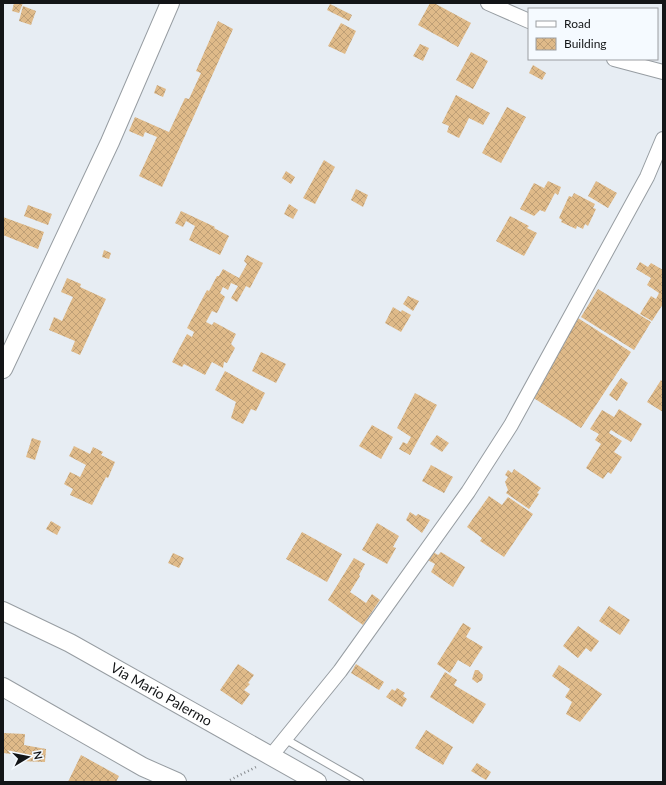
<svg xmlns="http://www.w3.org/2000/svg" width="666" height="785" font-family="Lato,sans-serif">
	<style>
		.building { fill: url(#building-cross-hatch) }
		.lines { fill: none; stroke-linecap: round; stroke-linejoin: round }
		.service-casing { stroke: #979da2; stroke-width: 9 }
		.minor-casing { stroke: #979da2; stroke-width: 16 }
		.tertiary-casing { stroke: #979da2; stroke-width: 20 }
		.path { stroke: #85898d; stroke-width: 2.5; stroke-dasharray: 1 3; stroke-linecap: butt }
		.service { stroke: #fff; stroke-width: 7 }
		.minor { stroke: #fff; stroke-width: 14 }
		.tertiary { stroke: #fff; stroke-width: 18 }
		.labels { text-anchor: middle; stroke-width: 3; stroke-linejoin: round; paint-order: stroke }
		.street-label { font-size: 14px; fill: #131517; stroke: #f5faff }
	</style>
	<defs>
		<pattern id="building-cross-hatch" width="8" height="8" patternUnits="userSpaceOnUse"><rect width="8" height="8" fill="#dfba89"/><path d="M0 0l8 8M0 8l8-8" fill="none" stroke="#be9f76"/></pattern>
	</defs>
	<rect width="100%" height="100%" fill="#e7edf3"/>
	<path class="building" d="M14,3H23L19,13L12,11Z
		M430,3H434L471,23L458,47L418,25Z
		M330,4L352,15L349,21L327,10Z
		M23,6L36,11L31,25L19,21Z
		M218,21L233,29L162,187L139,176L157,137L145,132L143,137L129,131L135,117L169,132L185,98L189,99L201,73L196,71Z
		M341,23L356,31L345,54L328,46Z
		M420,44L429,48L423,61L413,56Z
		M471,52L488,61L473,89L456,80Z
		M533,65L546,73L542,80L529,73Z
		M157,85L166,89L163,97L154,93Z
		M456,95L490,113L483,125L469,118L459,138L447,132L449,126L442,123Z
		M507,107L526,117L501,163L482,153Z
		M324,160L335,167L315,204L303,198Z
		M286,171L295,177L291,184L282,178Z
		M548,181L561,187L558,195L555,193L545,212L540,210L534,216L520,209L534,183L544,188Z
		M596,181L617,193L608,208L588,196Z
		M356,189L368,195L363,207L351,200Z
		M574,193L595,204L593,208L596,209L588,226L585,224L583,229L577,226L576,229L561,222L562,220L559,218L569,196L572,197Z
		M289,204L298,210L293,219L284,214Z
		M28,205L52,214L48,225L24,216Z
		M181,211L215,227L214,228L229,236L220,255L189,240L195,226L186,221L183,227L175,223Z
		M510,216L529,226L527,228L537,233L524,256L496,241Z
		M3,217L44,232L38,249L3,235Z
		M104,250L111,253L109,259L102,257Z
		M247,255L263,263L250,288L246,286L237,302L231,298L238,286L231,283L228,290L223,287L220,293L225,297L217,313L212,311L206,322L212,325L214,322L236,334L231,344L235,348L227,363L224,362L223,368L212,362L205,375L184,364L182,367L172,362L187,334L192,337L194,332L187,328L207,290L209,291L217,276H219L223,269L239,278L247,264L244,261Z
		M640,262L648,267L651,263L663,270V304L652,321L640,314L651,296L656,299L659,293L647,285L651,278L636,269Z
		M67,278L81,284L80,287L106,299L80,355L71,351L75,341L49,330L54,317L62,321L73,297L61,292Z
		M598,289L651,322L634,350L581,317Z
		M408,296L419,301L413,311L403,304Z
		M393,307L401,312L402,310L411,315L401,332L385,323Z
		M578,318L631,352L581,428L532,397Z
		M261,352L286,364L276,383L252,371Z
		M225,371L265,393L256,411L251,409L243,424L231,418L236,402L215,390Z
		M621,378L628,383L617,401L609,395Z
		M661,380L663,382V412L647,402Z
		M415,393L437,405L410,455L399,449L403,442L407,444L411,437L397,428Z
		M619,409L642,424L631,442L611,430L609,433L622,441L614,452L622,457L611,474L608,472L603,479L586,468L601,444L595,440L599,434L590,429L602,410L614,417Z
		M372,425L393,437L381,459L359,446Z
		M437,435L449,443L442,452L430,444Z
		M32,438L41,441L35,460L26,457Z
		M74,446L90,454L93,447L103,452L101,455L115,462L108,478L106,477L92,505L70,495L73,489L64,484L70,472L80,477L86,465L69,456Z
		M431,465L453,477L444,493L422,481Z
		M514,469L541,488L537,493L539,494L529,509L506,493L508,490L505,482L508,477L505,475L508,470L512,473Z
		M489,496L502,505L508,497L533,514L504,557L480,541L482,538L467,527Z
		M410,512L416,516L418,514L430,520L422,533L406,520Z
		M51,521L61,527L57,535L46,529Z
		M377,523L399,536L393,547L396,548L387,564L362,550Z
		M302,532L342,554L327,582L286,559Z
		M430,550L438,555L441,552L465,567L453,587L431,572L435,564L424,558Z
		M173,553L184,558L179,568L168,563Z
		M354,558L365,564L359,575L360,576L350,592L366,603L372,594L380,600L363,625L328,600Z
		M609,606L630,620L620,635L599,621Z
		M463,623L471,628L466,637L483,647L470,667L458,660L450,673L437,664Z
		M578,626L599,641L591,652L586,648L578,658L563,646Z
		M238,664L254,675L248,683L250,684L244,690L250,694L242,705L220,690Z
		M356,664L384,682L379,690L351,673Z
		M559,665L602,694L580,722L566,714L572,702L565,697L570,689L552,676Z
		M475,670H478L483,675L482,680L477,683L472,679Z
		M445,672L457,680L454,685L486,704L473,724L430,697Z
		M397,688L405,693L403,696L407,699L402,707L386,697L392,689L395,691Z
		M426,730L453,747L443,765L415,748Z
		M3,733L25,734L24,745L46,749L45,762L20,761V755L3,753Z
		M81,755L119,776L116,782H68Z
		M477,763L491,772L486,780L471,771Z"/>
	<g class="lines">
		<g class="service-casing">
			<path id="service" d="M285,739L360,782"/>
		</g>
		<g class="minor-casing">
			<path id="minor" d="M488,3L529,21
				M614,59L663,72
				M271,756L340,671L468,492L511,425L647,177L663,139"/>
		</g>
		<g class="tertiary-casing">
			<g id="tertiary">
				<path d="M3,369L110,142L170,3"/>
				<path id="s1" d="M3,611L70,643L317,782"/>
				<path d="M3,687L143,767L177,782"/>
			</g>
		</g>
		<path class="path" d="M230,780L258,766"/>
		<use href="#service" class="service"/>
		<use href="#minor" class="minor"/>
		<use href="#tertiary" class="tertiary"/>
	</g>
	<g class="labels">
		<g class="street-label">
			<text dy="5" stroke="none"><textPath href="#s1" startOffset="179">Via Mario Palermo</textPath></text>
		</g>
	</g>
	<rect width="666" height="785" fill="none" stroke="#131517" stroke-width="8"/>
	<rect x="528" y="8" width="130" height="52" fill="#f5faff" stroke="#9b9ea2"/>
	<rect x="536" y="21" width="20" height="6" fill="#ffffff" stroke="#9b9ea2"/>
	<text x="564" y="28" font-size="12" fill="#131517">Road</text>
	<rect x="536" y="38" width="20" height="12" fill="url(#building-cross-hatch)" stroke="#9b9ea2"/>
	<text x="564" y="48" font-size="12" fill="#131517">Building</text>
	<g transform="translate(28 757) rotate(80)" stroke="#f5faff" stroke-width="3" paint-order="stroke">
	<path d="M0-3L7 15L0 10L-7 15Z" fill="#131517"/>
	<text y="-6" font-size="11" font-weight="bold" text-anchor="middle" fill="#131517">N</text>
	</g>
</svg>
